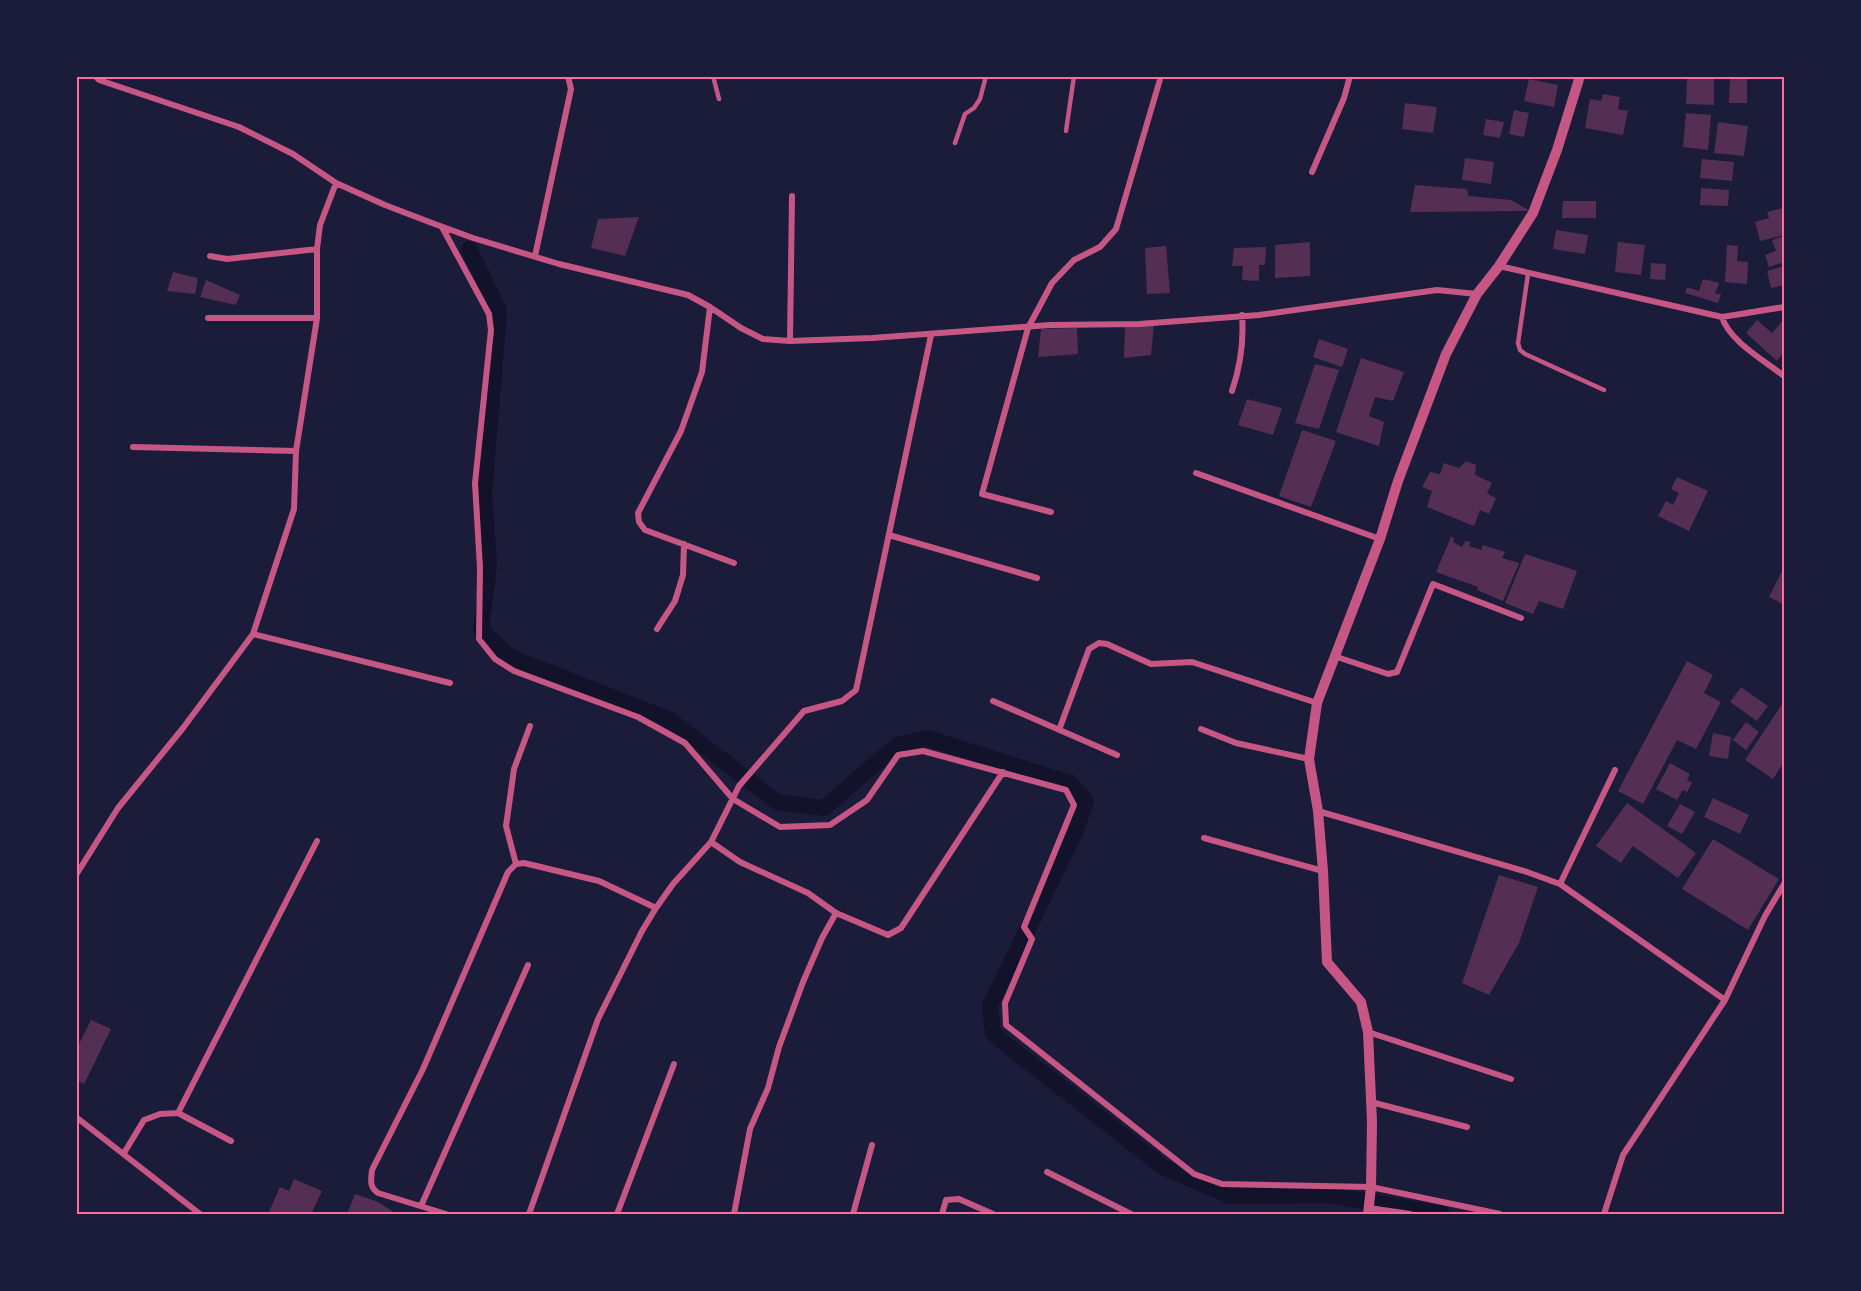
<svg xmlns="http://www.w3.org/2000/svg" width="1861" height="1291" font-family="Barlow,sans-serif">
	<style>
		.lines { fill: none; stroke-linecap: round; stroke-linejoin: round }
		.canal { stroke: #12122b; stroke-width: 16 }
		.building { fill: #542f53 }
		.service { stroke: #c65784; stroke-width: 4.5 }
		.minor { stroke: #c65784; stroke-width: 6 }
		.tertiary { stroke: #c65784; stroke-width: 10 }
		.neatline { fill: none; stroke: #ff6b9d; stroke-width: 2 }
	</style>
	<rect width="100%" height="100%" fill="#1b1b3a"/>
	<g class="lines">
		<path class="canal" d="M469,249L499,311L484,494L489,565L481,630L510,657L670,720L777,802L824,808L897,745L927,738L1070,783L1086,801L1075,833L990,1005L993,1034L1163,1167L1230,1196L1328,1195L1442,1214"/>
	</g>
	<path class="building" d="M1730,76H1747V103H1729Z
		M1687,78H1714V105L1686,104Z
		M1529,79L1558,85L1554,107L1524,101Z
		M1603,94L1620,97L1618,109L1628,111L1623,135L1585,128L1590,99L1601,101Z
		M1405,103L1437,107L1433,133L1402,129Z
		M1514,110L1529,113L1524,137L1509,134Z
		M1686,113L1711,115L1708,150L1683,147Z
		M1486,119L1504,122L1500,138L1483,135Z
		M1718,122L1748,126L1744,156L1714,153Z
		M1465,158L1494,162L1491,184L1462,180Z
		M1702,159L1734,162L1732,181L1700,178Z
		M1415,185L1467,189L1468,196L1511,200L1530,211L1410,212Z
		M1701,188L1729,190L1728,206L1700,205Z
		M1563,201H1596V218H1562Z
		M1783,208L1784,235L1760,241L1755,222L1769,218L1767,212Z
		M639,217L625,256L591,248L598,219Z
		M1556,230L1588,235L1585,254L1553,249Z
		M1784,236V262L1769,267L1765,255L1776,251L1772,240Z
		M1310,242V276L1275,278V245Z
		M1618,242L1645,245L1641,275L1615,272Z
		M1727,245L1738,246L1737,261L1748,262L1747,284L1725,282Z
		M1166,246L1170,293L1147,294L1145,248Z
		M1266,247L1265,265H1259V281L1242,280L1243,266H1232L1234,248Z
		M1651,263L1666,264L1665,280L1650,279Z
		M1784,266V285L1771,288L1767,271Z
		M173,272L198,278L195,294L167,291Z
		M1703,279L1719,283L1715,294H1721L1718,303L1685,293L1687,287L1699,291Z
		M206,280L240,295L236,305L200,297Z
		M1784,319V352L1777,361L1746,333L1757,320L1772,333Z
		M1154,325L1151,355L1124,358L1125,326Z
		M1077,328L1078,354L1038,357L1041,329Z
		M1319,339L1348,349L1342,367L1313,357Z
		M1361,358L1404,372L1393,401L1375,397L1369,416L1384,422L1379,446L1336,432Z
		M1315,364L1339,370L1319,429L1295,423Z
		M1247,399L1282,408L1273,435L1238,425Z
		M1302,430L1336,441L1311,507L1279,496Z
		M1466,461L1476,465L1475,475L1492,483L1487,493L1496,498L1489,514L1480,510L1474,526L1427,507L1432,491L1422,487L1430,472L1440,474L1444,463L1459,468Z
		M1677,477L1708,491L1689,531L1658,516L1666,501L1673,505L1679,493L1671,489Z
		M1451,537L1454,538L1453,542L1462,547L1465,541L1471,542L1469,546L1481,550L1483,545L1505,552L1502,558L1519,563L1503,601L1477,590L1478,587L1436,572Z
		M1525,554L1577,571L1563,609L1539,601L1533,614L1505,603Z
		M1784,567V605L1769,597Z
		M1687,661L1713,675L1704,693L1721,702L1696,749L1677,740L1643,804L1618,791Z
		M1741,687L1768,706L1757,721L1730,702Z
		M1784,701V762L1773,779L1745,760Z
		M1746,722L1759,732L1746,750L1733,740Z
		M1713,733L1731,737L1728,759L1709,756Z
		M1670,763L1690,774L1687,780L1692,783L1687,792L1683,790L1677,800L1656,789Z
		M1713,798L1749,815L1740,834L1704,817Z
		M1627,803L1696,853L1678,878L1633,846L1621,863L1596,846Z
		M1680,804L1695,812L1682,834L1667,826Z
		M1713,839L1779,879L1748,930L1682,889Z
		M1499,875L1538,887L1519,943L1489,995L1462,983Z
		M91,1020L111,1029L84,1084L76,1080V1050Z
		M294,1179L322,1191L311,1214H268L280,1187L289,1191Z
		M355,1194L378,1202L397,1214H347Z"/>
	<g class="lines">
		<path class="service" d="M713,76L719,99
			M1066,131L1074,76
			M955,143L965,114L974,108L980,99L986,76
			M1528,274L1518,343L1520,350L1525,354L1604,390"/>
		<path class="minor" d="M95,76L99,80L239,127L293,154L336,183L385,205L432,223L473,238L559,264L688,295L710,307L741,328L763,339L790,341L872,338L1050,325L1139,324L1259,315L1437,290L1477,294
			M1312,172L1344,98L1350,76
			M442,227L489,314L491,330L475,483L480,568L479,639L495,659L514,671L638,717L685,743L733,799L780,827L830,825L867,800L898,755L923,751L1066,790L1074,805L1024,927L1032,939L1005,1003L1006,1025L1194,1174L1222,1184L1371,1187L1500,1214
			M210,256L227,259L317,249
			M535,256L571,89L568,76
			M1499,266L1722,317L1784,307
			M710,307L702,372L681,431L638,513L639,522L645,530L734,563
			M1722,317C1729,341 1765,361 1784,376
			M208,318H317
			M790,341L792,196
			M1232,391C1240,367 1244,340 1242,315
			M133,447L296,451
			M1196,473L1380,539
			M1051,512L982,494L1028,328L1052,283L1074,260L1100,247L1116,229L1161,76
			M889,535L1037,578
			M657,629L675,601L683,575L684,544
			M253,634L450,683
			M1334,656L1388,674L1397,672L1433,584L1521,618
			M993,701L1117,755
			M1201,729L1236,743L1309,759
			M1059,730L1089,649L1099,643L1107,644L1151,664L1192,662L1317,703
			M1318,811L1527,872L1560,884L1725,1000
			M1204,838L1323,871
			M711,842L740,862L808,893L836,913L822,938L803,982L779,1047L768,1088L750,1129L734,1214
			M516,864L506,826L514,769L530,726
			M76,875L118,808L183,728L253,634L294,509L296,451L317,318V249L320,225L336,183
			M1560,884L1615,770
			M836,913L888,935L901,928L1003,772
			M1368,1032L1511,1079
			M1371,1102L1467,1127
			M178,1113L317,841
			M76,1117L200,1214
			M124,1153L144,1120L160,1114L178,1113L231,1141
			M1047,1172L1131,1214
			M421,1206L528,965
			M1369,1208L1410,1214
			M446,1214L378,1193C369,1187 371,1180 372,1170L423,1069L508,872L516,864L524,863L599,881L656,908
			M529,1214L598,1019L642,931L656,908L673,884L711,842L739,786L804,711L842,701L856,690L931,335
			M617,1214L674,1064
			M853,1214L872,1145
			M942,1214L946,1200L959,1199L993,1214
			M1604,1214L1623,1155L1725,1000L1765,916L1784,884"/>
		<path class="tertiary" d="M1368,1214L1371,1187L1372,1122L1368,1032L1361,1002L1327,962L1323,871L1318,811L1309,759L1317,703L1380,539L1398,481L1446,354L1477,294L1499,266L1533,213L1557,150L1580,76"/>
	</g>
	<rect width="1861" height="1291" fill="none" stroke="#1b1b3a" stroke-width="156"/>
	<rect x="78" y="78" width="1705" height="1135" class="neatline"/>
</svg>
